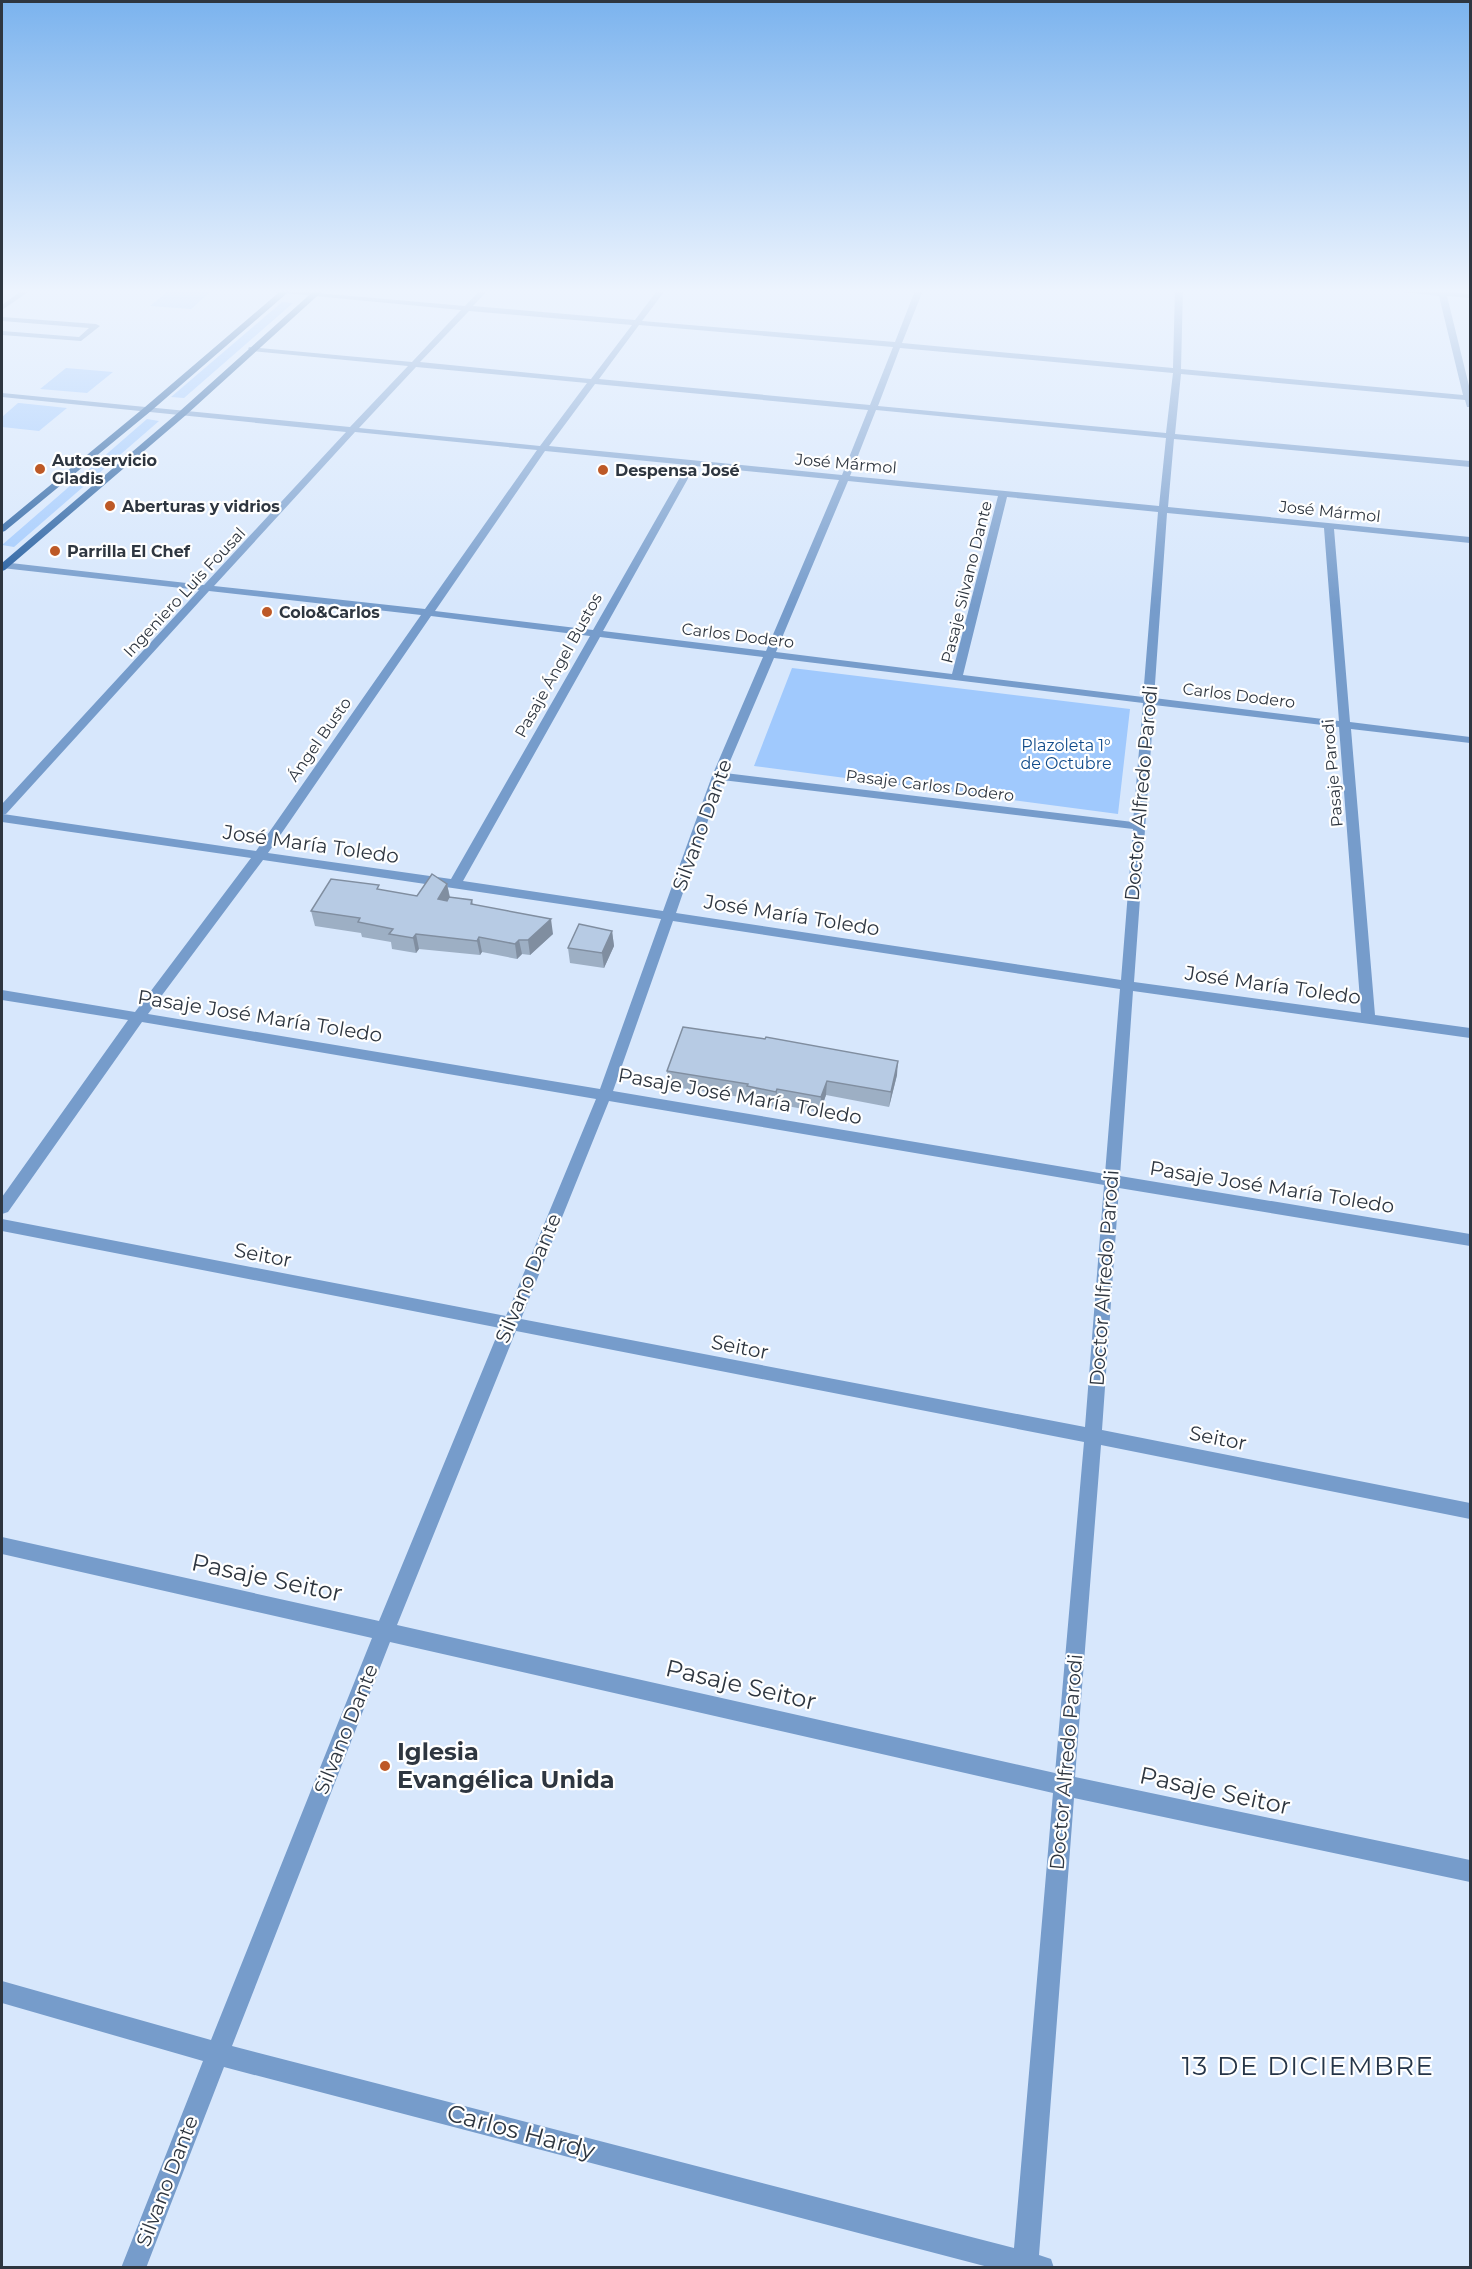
<svg xmlns="http://www.w3.org/2000/svg" width="1472" height="2269" font-family="Montserrat,sans-serif">
	<style>
		.green { fill: #a0c9fd }
		.lines { fill: none; stroke-linecap: round; stroke-linejoin: round }
		.minor { fill: #769ccb; fill-rule: evenodd }
		.major { fill: #215b9d; fill-rule: evenodd }
		.wall { fill: #9dafc4 }
		.shaded-wall { fill: #808ea0 }
		.building { fill: #b7cbe4; stroke: #808ea0; stroke-width: 1.5 }
		.poi-dot { fill: #bd5927; stroke: #fff; stroke-width: 2 }
		.labels { text-anchor: middle; stroke-width: 4.5; stroke-linejoin: round; paint-order: stroke }
		.far-poi-label { font-size: 16px; font-weight: bold; fill: #2e3640; stroke: #fff; text-anchor: start }
		.far-street-label { font-size: 16px; fill: #2e3640; stroke: #fff }
		.far-park-label { font-size: 16px; fill: #114c8b; stroke: #fff }
		.street-label { font-size: 20px; fill: #2e3640; stroke: #fff }
		.near-street-label { font-size: 24px; fill: #2e3640; stroke: #fff }
		.near-poi-label { font-size: 24px; font-weight: bold; fill: #2e3640; stroke: #fff; text-anchor: start }
		.near-neighbourhood-label { font-size: 26px; letter-spacing: 1.5px; fill: #253548; stroke: #fff }
	</style>
	<rect width="100%" height="100%" fill="#d7e7fc"/>
	<path class="green" d="M172,288L213,290L191,309L150,306Z
		M282,302L293,303L184,398L171,397Z
		M66,368L113,372L87,393L40,389Z
		M18,403H19L67,408L39,431L2,427V417Z
		M147,419L159,421L14,547L2,545Z
		M792,668L1130,709L1118,814L754,766Z"/>
	<g class="lines">
		<path class="minor" d="M25,288H34L2,310V305Z
			M229,288H261L465,306L482,288H490L473,306L635,320L659,288H667L642,321L895,342L916,288H924L902,343L1173,368L1175,288H1183L1181,369L1463,395L1439,296L1368,288L1438,291L1437,288H1445L1446,292L1470,294V298L1447,296L1470,390V407H1467L1465,400L1181,374L1175,434L1470,461V467L1174,439L1168,507L1470,537V543L1334,529L1350,722L1470,737V743L1351,729L1375,1015L1470,1028V1038L1133,991L1120,1176L1470,1234V1246L1119,1188L1102,1430L1470,1503V1519L1101,1445L1075,1777L1470,1860V1882L1074,1798L1039,2255L1051,2259L1054,2268H992L224,2067L146,2268H121L203,2061L2,2003V1981L211,2040L372,1638L2,1554V1537L379,1621L500,1328L2,1231V1219L506,1316L596,1099L142,1022L8,1212L2,1214V1197L128,1020L2,1000V990L135,1012L251,858L2,822V804L199,590L2,568V562L204,585L346,432L2,397V393L350,427L408,366L252,351L248,349L249,347L412,362L461,310ZM469,311L632,325L591,379L420,362ZM639,325L893,347L870,405L599,379ZM900,348L1173,373L1166,433L878,406ZM416,367L587,383L540,446L359,428ZM595,384L868,410L842,475L549,446ZM876,410L1166,438L1159,506L850,476ZM355,432L537,450L425,609L214,586ZM545,451L687,465L593,630L435,611ZM695,466L839,480L766,651L603,631ZM848,481L998,496L952,674L776,652ZM1007,497L1158,512L1143,697L963,675ZM1167,513L1324,528L1339,721L1154,698ZM209,591L421,615L256,851L3,814H6ZM431,616L590,636L451,879L268,853ZM600,637L763,657L712,776L663,911L463,881ZM774,658L1143,703L1133,822L725,773ZM1154,705L1339,727L1361,1013L1134,982ZM722,780L1133,829L1121,980L676,913ZM263,860L661,919L600,1089L148,1014ZM673,921L1120,989L1105,1174L613,1091ZM609,1101L1104,1185L1085,1427L521,1319ZM516,1331L1084,1442L1055,1773L397,1625ZM390,1642L1053,1793L1014,2248L232,2046Z
			M2,317L96,324L100,326L81,341L2,335V331L79,337L89,328L2,321Z"/>
		<path class="major" d="M284,288H293L151,411L5,531L2,532V525L145,407Z
			M317,288H326L186,415L5,570L2,571V563L180,411Z"/>
	</g>
	<path class="wall" d="M447,884L450,897L472,900L473,904L553,934L530,955L522,954L517,959L482,952L480,955L419,949L416,953L392,949L391,942L362,937L361,933L315,926L311,911L380,890L417,896Z
		M612,931L614,946L604,968L570,963L568,948Z
		M667,1071L897,1075L889,1107L826,1095L820,1112L776,1104L775,1107L747,1101V1098L668,1086Z"/>
	<path class="shaded-wall" d="M447,884L450,899L441,914L438,899Z
		M551,919L553,934L530,955L528,940Z
		M612,931L614,946L604,968L602,953Z
		M416,934L419,949L416,953L413,938Z
		M479,937L482,952L480,955L477,941Z
		M519,940L522,954L517,959L515,944Z
		M898,1061L897,1075L889,1107L891,1092Z
		M827,1081L826,1095L820,1112L821,1097Z
		M777,1089L776,1104L775,1107L776,1092Z"/>
	<path class="building" d="M432,874L447,884L438,899L447,901L449,897L472,900L471,904L551,919L528,940H519L515,944L479,937L477,941L416,934L413,938L389,934L393,929L358,922L360,918L311,911L331,879L379,885L377,889L417,896Z
		M579,924L612,931L602,953L568,948Z
		M683,1027L765,1039L766,1037L898,1061L891,1092L827,1081L821,1097L777,1089L776,1092L747,1086L748,1084L667,1071Z"/>
	<linearGradient id="sky" x2="0" y2="1"><stop stop-color="#7bb3ee"/><stop offset="0.48" stop-color="#edf4fe"/><stop offset="1" stop-color="#edf4fe" stop-opacity="0"/></linearGradient>
	<rect width="1472" height="606" fill="url(#sky)"/>
	<g class="poi-dot">
		<circle cx="40" cy="469" r="6"/>
		<circle cx="603" cy="470" r="6"/>
		<circle cx="110" cy="506" r="6"/>
		<circle cx="55" cy="551" r="6"/>
		<circle cx="267" cy="612" r="6"/>
		<circle cx="385" cy="1766" r="6"/>
	</g>
	<g class="labels">
		<g class="far-poi-label">
			<text x="52" y="466">Autoservicio<tspan x="52" dy="18">Gladis</tspan></text>
			<text x="615" y="476">Despensa José</text>
			<text x="122" y="512">Aberturas y vidrios</text>
			<text x="67" y="557">Parrilla El Chef</text>
			<text x="279" y="618">Colo&amp;Carlos</text>
		</g>
		<g class="far-street-label">
			<text transform="translate(846 463) rotate(5)" y="6">José Mármol</text>
			<text transform="translate(1330 511) rotate(6)" y="6">José Mármol</text>
			<text transform="translate(966 582) rotate(-76)" y="6">Pasaje Silvano Dante</text>
			<text transform="translate(184 592) rotate(-47)" y="6">Ingeniero Luis Fousal</text>
			<text transform="translate(738 635) rotate(7)" y="6">Carlos Dodero</text>
			<text transform="translate(558 665) rotate(-61)" y="6">Pasaje Ángel Bustos</text>
			<text transform="translate(1239 695) rotate(7)" y="6">Carlos Dodero</text>
			<text transform="translate(319 739) rotate(-55)" y="6">Ángel Busto</text>
			<text transform="translate(1332 773) rotate(-95)" y="6">Pasaje Parodi</text>
			<text transform="translate(930 785) rotate(7)" y="6">Pasaje Carlos Dodero</text>
		</g>
		<g class="far-park-label">
			<text x="1066" y="751">Plazoleta 1°<tspan x="1066" dy="18">de Octubre</tspan></text>
		</g>
		<g class="street-label">
			<text transform="translate(1141 793) rotate(-85)" y="7">Doctor Alfredo Parodi</text>
			<text transform="translate(702 825) rotate(-70)" y="7">Silvano Dante</text>
			<text transform="translate(311 844) rotate(8)" y="7">José María Toledo</text>
			<text transform="translate(792 915) rotate(9)" y="7">José María Toledo</text>
			<text transform="translate(1273 985) rotate(8)" y="7">José María Toledo</text>
			<text transform="translate(260 1016) rotate(9)" y="7">Pasaje José María Toledo</text>
			<text transform="translate(740 1096) rotate(10)" y="7">Pasaje José María Toledo</text>
			<text transform="translate(1272 1187) rotate(9)" y="7">Pasaje José María Toledo</text>
			<text transform="translate(263 1255) rotate(11)" y="7">Seitor</text>
			<text transform="translate(528 1278) rotate(-67)" y="7">Silvano Dante</text>
			<text transform="translate(1104 1278) rotate(-86)" y="7">Doctor Alfredo Parodi</text>
			<text transform="translate(740 1347) rotate(11)" y="7">Seitor</text>
			<text transform="translate(1218 1438) rotate(11)" y="7">Seitor</text>
			<text transform="translate(346 1729) rotate(-68)" y="7">Silvano Dante</text>
			<text transform="translate(1066 1762) rotate(-85)" y="7">Doctor Alfredo Parodi</text>
			<text transform="translate(167 2181) rotate(-69)" y="7">Silvano Dante</text>
		</g>
		<g class="near-street-label">
			<text transform="translate(267 1578) rotate(12)" y="8">Pasaje Seitor</text>
			<text transform="translate(741 1685) rotate(13)" y="8">Pasaje Seitor</text>
			<text transform="translate(1215 1791) rotate(12)" y="8">Pasaje Seitor</text>
			<text transform="translate(521 2132) rotate(15)" y="8">Carlos Hardy</text>
		</g>
		<g class="near-poi-label">
			<text x="397" y="1760">Iglesia<tspan x="397" dy="28">Evangélica Unida</tspan></text>
		</g>
		<g class="near-neighbourhood-label">
			<text x="1308" y="2075">13 DE DICIEMBRE</text>
		</g>
	</g>
	<rect width="1472" height="2269" fill="none" stroke="#2e3640" stroke-width="6"/>
</svg>
